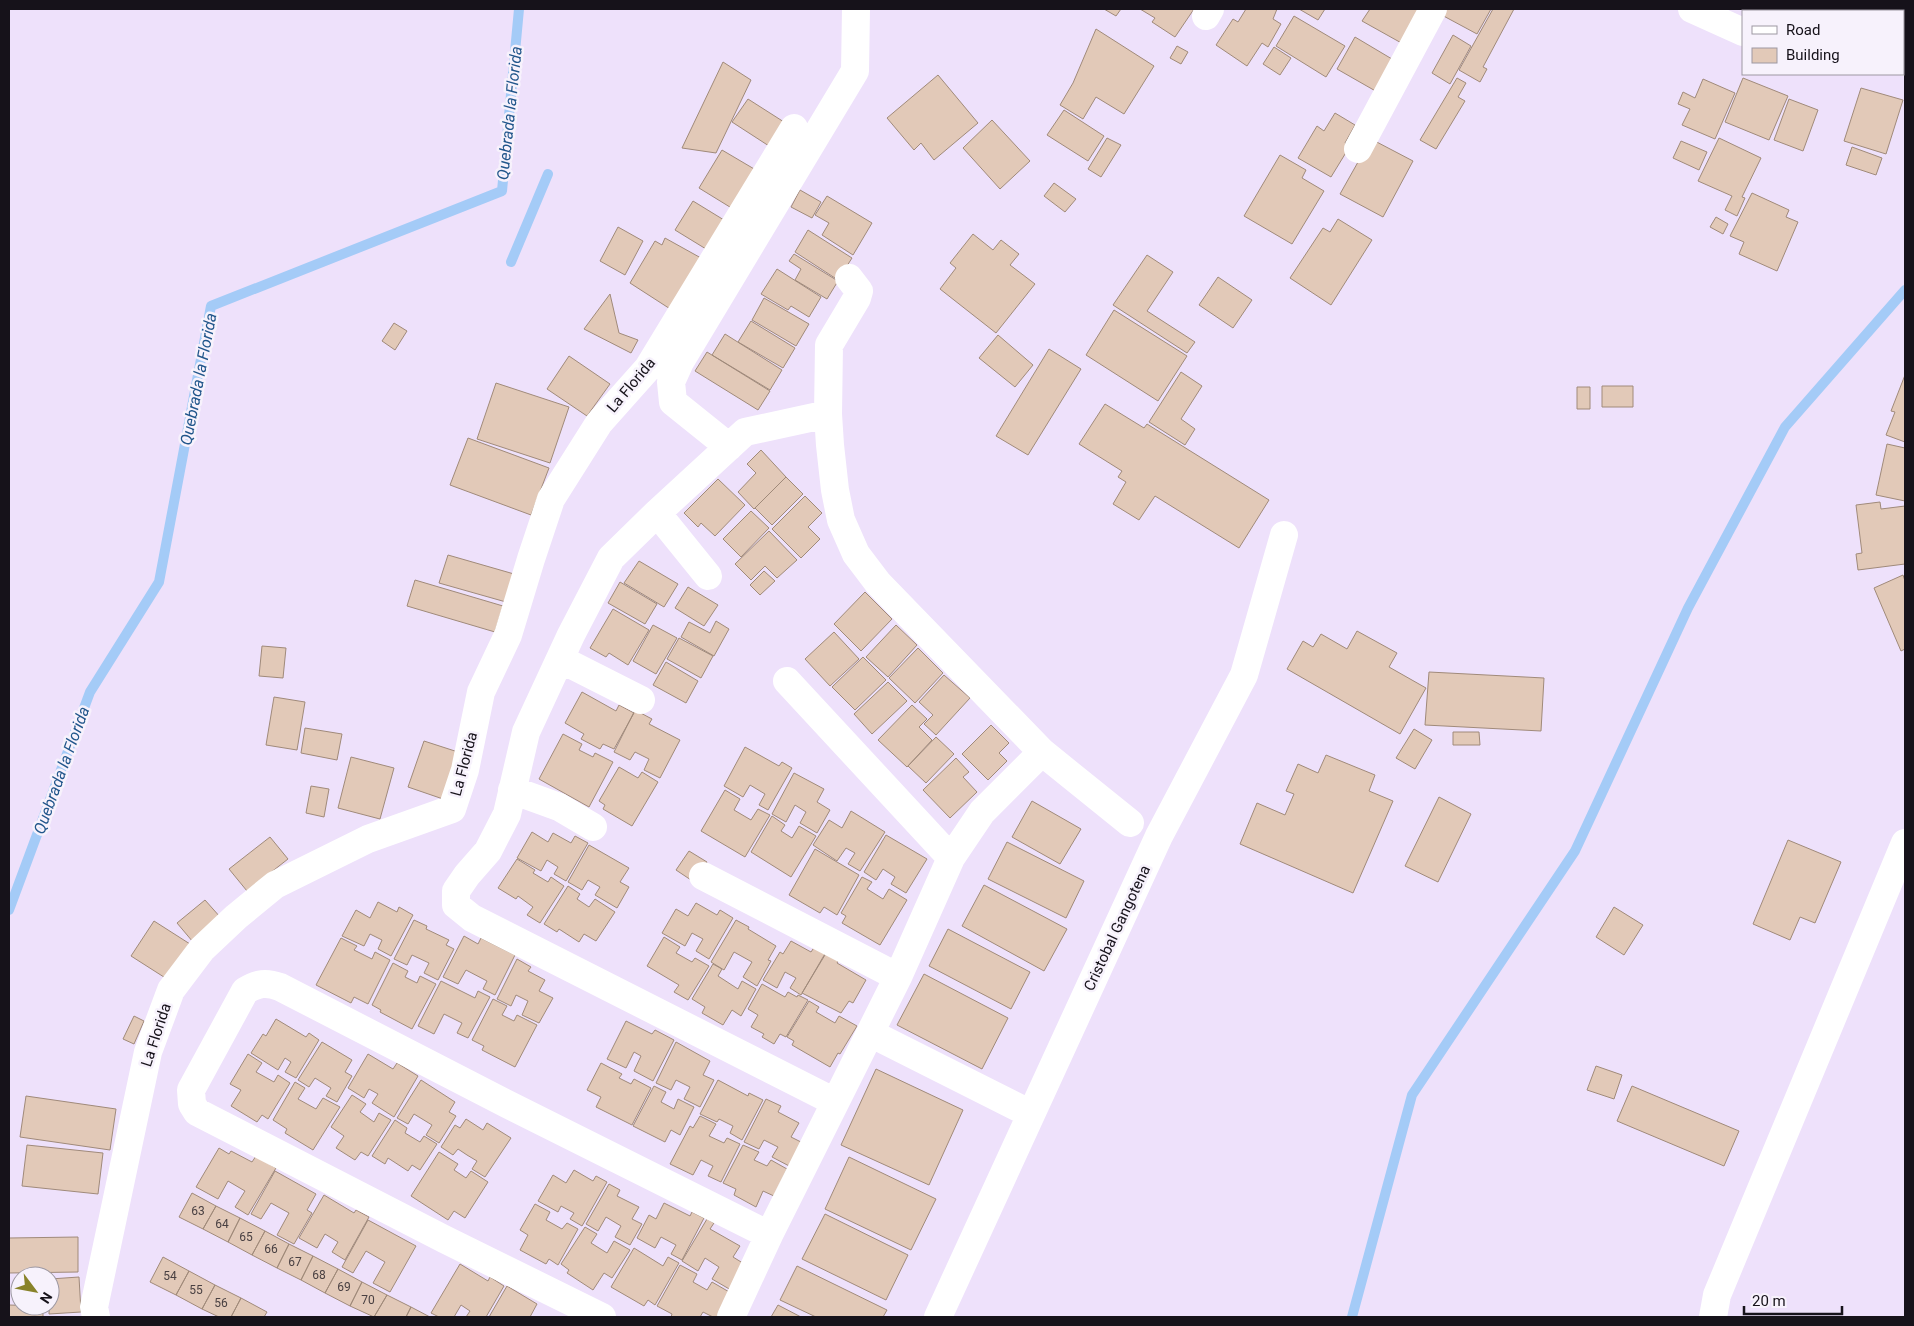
<svg xmlns="http://www.w3.org/2000/svg" width="1914" height="1326" font-family="Roboto,sans-serif">
	<style>
		.lines { fill: none; stroke-linecap: round; stroke-linejoin: round }
		.stream { stroke: #a4cbf7; stroke-width: 10 }
		.building { fill: #e2c9b8; stroke: #a08a7a }
		.minor { stroke: #fff; stroke-width: 28 }
		.labels { text-anchor: middle; stroke-width: 5; stroke-linejoin: round; paint-order: stroke }
		.number-label { font-size: 12px; fill: #494042 }
		.street-label { font-size: 15px; fill: #16121a; stroke: #f7f2fc }
		.water-label { font-size: 16px; font-style: italic; fill: #21568b; stroke: #f7f2fc }
	</style>
	<rect width="100%" height="100%" fill="#eee1fb"/>
	<g class="lines">
		<path class="stream" d="M511,262L548,174
			M9,910L90,692L159,582L211,306L502,191L519,9
			M1352,1317L1412,1095L1575,851L1688,608L1785,427L1905,290"/>
	</g>
	<path class="building" d="M1104,9H1121L1116,16Z
		M1140,9H1194L1175,37L1152,22L1155,18Z
		M1246,9H1277L1273,19L1281,24L1268,47L1262,43L1247,66L1216,45L1233,19L1238,22Z
		M1299,9H1325L1318,20Z
		M1370,9H1424L1405,45L1362,21Z
		M1440,9H1491L1477,34L1438,13Z
		M1493,9H1514L1483,67L1487,69L1480,82L1459,70Z
		M1884,9H1905V20L1903,18V11H1889Z
		M1294,16L1345,46L1326,77L1276,46Z
		M1096,29L1154,66L1124,114L1096,97L1083,119L1060,105L1073,83Z
		M1453,35L1471,46L1450,84L1432,73Z
		M1355,37L1397,62L1379,93L1337,69Z
		M1177,46L1188,52L1181,64L1170,58Z
		M1274,47L1291,58L1280,75L1263,64Z
		M723,62L751,80L716,153L682,148Z
		M938,75L978,123L934,160L921,143L914,150L887,118Z
		M1457,78L1466,83L1458,97L1465,101L1436,149L1420,140Z
		M1743,78L1788,96L1769,140L1725,122Z
		M1703,79L1735,93L1715,139L1682,125L1690,109L1678,104L1683,92L1695,98Z
		M1861,88L1903,100L1886,154L1844,141Z
		M748,99L784,122L769,146L732,122Z
		M1789,99L1818,110L1803,151L1774,140Z
		M1064,110L1104,136L1088,161L1047,135Z
		M1335,113L1355,125L1345,143L1350,146L1331,177L1298,158L1317,126L1324,131Z
		M992,120L1030,161L1000,189L963,148Z
		M1107,138L1121,145L1101,177L1088,169Z
		M1719,138L1761,158L1742,197L1745,198L1737,216L1725,210L1732,196L1698,181Z
		M1371,139L1413,161L1383,217L1340,194Z
		M1681,141L1707,152L1699,170L1673,158Z
		M1852,147L1882,158L1876,175L1846,165Z
		M722,150L761,173L738,212L699,188Z
		M1280,155L1306,170L1302,178L1324,191L1292,244L1244,216Z
		M1054,183L1076,199L1065,212L1044,196Z
		M800,190L821,202L812,218L791,207Z
		M1752,193L1789,210L1786,217L1798,222L1777,271L1739,254L1744,242L1730,236Z
		M827,196L872,223L853,255L822,235L829,223L815,215Z
		M693,201L724,220L706,249L675,230Z
		M1716,217L1728,224L1723,234L1710,227Z
		M1338,219L1372,240L1331,305L1290,278L1323,228L1330,232Z
		M618,227L643,241L625,275L600,261Z
		M808,230L852,258L838,280L795,252Z
		M973,234L993,250L1001,240L1019,254L1010,265L1035,284L996,333L940,289L956,268L950,263Z
		M665,238L710,263L678,314L630,283L655,241L662,245Z
		M794,254L838,281L827,299L795,280L801,269L789,261Z
		M1147,255L1173,272L1147,311L1195,342L1187,353L1113,305Z
		M777,269L821,297L809,317L791,306L788,310L761,294Z
		M1218,277L1252,300L1233,328L1199,305Z
		M610,294L619,333L638,340L631,353L584,329Z
		M764,298L809,324L796,346L752,320Z
		M1114,310L1187,356L1158,401L1086,355Z
		M751,321L795,348L783,368L738,342Z
		M394,323L407,331L395,350L382,341Z
		M725,334L782,370L770,390L712,355Z
		M998,335L1033,365L1015,387L979,358Z
		M1049,349L1081,369L1028,455L996,436Z
		M707,352L770,391L758,410L695,371Z
		M569,356L610,384L587,416L547,389Z
		M1181,372L1202,386L1181,419L1195,429L1185,445L1149,422Z
		M1905,375V442L1886,435L1895,412L1891,411Z
		M496,383L569,407L550,463L477,439Z
		M1602,386H1633V407H1602Z
		M1577,387H1590V409H1577Z
		M1105,404L1144,428L1147,424L1269,500L1239,548L1155,496L1139,520L1113,504L1126,482L1118,477L1122,471L1079,444Z
		M468,438L549,468L531,515L450,485Z
		M1887,444L1905,448V501L1876,495Z
		M761,450L786,477L754,509L738,492L756,473L747,464Z
		M786,477L803,494L772,525L755,508Z
		M718,479L745,505L715,536L701,523L698,527L684,513Z
		M805,496L822,513L808,527L820,539L801,558L772,529Z
		M1880,502L1881,509L1905,506V564L1858,570L1856,554L1862,553L1856,505Z
		M751,511L769,528L741,557L723,539Z
		M769,531L797,560L777,578L765,566L751,580L735,564Z
		M448,555L514,574L506,602L439,583Z
		M639,561L678,584L664,607L624,583Z
		M764,571L775,581L760,595L750,585Z
		M1903,575L1905,581V649L1901,651L1874,588Z
		M415,580L503,606L495,632L407,606Z
		M620,582L657,604L645,624L608,603Z
		M688,587L718,605L704,626L675,608Z
		M865,592L892,619L861,651L834,624Z
		M613,609L649,630L628,665L609,653L606,657L590,648Z
		M716,621L729,629L714,656L681,637L689,622L710,633Z
		M653,625L677,638L656,674L633,661Z
		M896,625L917,645L888,677L866,657Z
		M1357,631L1397,653L1389,667L1426,688L1400,734L1287,669L1303,641L1313,647L1321,634L1347,649Z
		M834,632L859,659L830,686L805,659Z
		M679,638L713,656L701,678L667,659Z
		M262,646L286,648L283,678L259,676Z
		M918,648L943,673L915,703L889,678Z
		M863,657L886,680L855,710L832,687Z
		M666,662L698,681L686,703L653,685Z
		M1429,672L1544,678L1541,731L1425,725Z
		M944,675L970,698L936,735L924,724L933,715L919,702Z
		M888,682L907,701L872,734L854,714Z
		M582,692L616,711L619,705L634,713L614,749L603,744L600,749L581,739L584,734L565,723Z
		M274,697L305,702L297,750L266,745Z
		M912,705L927,719L919,727L932,740L907,767L878,740Z
		M635,710L652,719L649,724L680,740L660,778L644,770L649,759L635,752L630,760L614,752Z
		M991,725L1009,743L999,753L1007,761L988,780L962,754Z
		M305,728L342,734L337,760L301,753Z
		M1414,729L1432,740L1415,769L1396,758Z
		M1453,732H1479L1480,745H1453Z
		M563,734L582,744L579,750L593,757L595,753L613,762L589,807L539,779Z
		M936,737L954,754L926,783L908,766Z
		M424,741L458,752L443,799L408,787Z
		M745,747L779,766L782,762L792,768L768,810L759,805L765,794L750,785L743,797L724,786Z
		M1326,755L1375,775L1369,791L1393,801L1353,893L1240,844L1257,803L1285,815L1294,794L1286,791L1298,764L1318,773Z
		M351,757L394,768L380,819L338,808Z
		M956,758L969,772L963,777L977,792L950,818L923,790Z
		M619,767L638,778L642,772L658,782L632,826L603,809L605,805L599,801Z
		M794,773L824,789L817,802L830,810L817,833L800,823L806,812L795,805L786,822L772,814Z
		M311,786L329,789L324,817L306,813Z
		M725,790L740,799L734,810L751,820L758,809L770,815L745,857L701,831Z
		M1439,797L1471,814L1438,882L1405,866Z
		M1032,801L1081,829L1060,864L1012,837Z
		M851,811L885,832L860,871L848,864L855,853L846,848L837,861L813,845L829,820L842,828Z
		M772,816L785,825L781,831L792,838L799,826L816,836L791,877L751,852Z
		M532,832L548,842L553,833L571,843L575,836L588,843L566,881L554,874L558,867L547,860L541,871L517,858Z
		M886,835L927,859L906,893L891,884L895,877L883,869L876,880L864,872Z
		M270,837L288,859L247,891L229,869Z
		M1788,840L1841,862L1815,923L1800,917L1790,940L1753,924Z
		M1007,842L1084,881L1066,918L988,879Z
		M589,845L629,868L620,882L629,887L617,908L595,895L600,887L588,880L582,890L568,882Z
		M815,849L859,875L837,915L824,907L820,913L789,895Z
		M689,851L707,862L694,882L676,870Z
		M517,859L535,870L533,873L548,882L551,877L564,886L540,923L527,915L533,907L518,896L516,899L498,888Z
		M862,877L872,882L867,889L883,899L889,889L907,900L880,945L842,923L846,916L841,913Z
		M984,885L1067,929L1044,971L962,926Z
		M568,886L580,894L577,899L589,907L595,899L615,912L596,941L584,934L579,942L559,929L557,932L544,924Z
		M205,900L221,918L193,942L177,923Z
		M378,902L397,912L399,907L413,915L391,956L378,949L382,940L370,934L364,946L342,936L356,910L370,918Z
		M696,903L717,915L720,910L733,918L709,959L696,951L703,939L692,933L685,946L662,933L676,909L688,916Z
		M1614,907L1643,925L1624,955L1596,937Z
		M414,920L427,926L426,929L449,940L446,945L454,949L438,980L424,973L429,963L412,955L407,965L394,959Z
		M736,920L749,927L748,929L776,946L768,960L771,961L757,986L743,977L752,962L734,952L724,970L711,962Z
		M154,921L190,944L167,979L131,956Z
		M948,929L1030,972L1011,1009L929,966Z
		M464,936L478,944L481,938L515,955L495,995L483,989L487,981L466,970L458,984L443,977Z
		M664,937L680,947L676,953L692,962L695,958L709,966L688,1000L674,992L679,985L647,966Z
		M341,938L357,946L354,950L372,959L375,952L390,960L368,1004L354,997L351,1003L316,985Z
		M791,941L811,952L815,946L826,952L801,995L790,988L796,978L785,972L777,988L763,980L780,952L783,954Z
		M828,950L840,958L837,963L866,980L853,1003L849,1001L841,1013L802,993Z
		M517,959L531,967L528,971L545,980L539,991L553,998L539,1023L522,1015L528,1001L516,995L511,1006L497,999Z
		M393,963L408,971L405,977L417,983L420,976L436,984L412,1029L380,1012L381,1010L372,1005Z
		M713,964L722,969L718,976L738,989L742,981L756,989L741,1016L732,1010L723,1025L702,1013L705,1007L692,999Z
		M924,974L1008,1018L982,1069L897,1025Z
		M441,981L475,998L478,991L490,997L468,1038L457,1033L462,1023L444,1014L434,1034L418,1026Z
		M762,984L785,997L788,992L797,997L798,995L808,1000L786,1037L780,1034L774,1044L762,1037L764,1034L751,1027L758,1015L748,1009Z
		M493,999L507,1006L502,1015L514,1021L517,1015L537,1025L515,1067L482,1050L484,1046L472,1040Z
		M809,1001L819,1007L816,1012L835,1023L839,1016L857,1026L840,1054L838,1053L830,1067L792,1045L794,1041L787,1037Z
		M134,1016L144,1021L134,1044L123,1039Z
		M276,1019L306,1037L309,1033L319,1040L296,1078L285,1072L291,1062L285,1058L278,1070L251,1053L263,1034L266,1036Z
		M626,1021L652,1034L655,1030L674,1040L653,1081L634,1071L641,1056L634,1052L626,1068L607,1059Z
		M322,1042L352,1060L345,1072L352,1076L337,1102L326,1096L331,1088L315,1078L309,1087L298,1080Z
		M676,1042L710,1061L703,1075L714,1080L700,1107L684,1099L690,1087L676,1080L671,1090L656,1083Z
		M248,1054L262,1063L256,1072L274,1082L278,1075L290,1083L268,1119L262,1115L257,1122L231,1106L241,1090L230,1084Z
		M368,1054L393,1069L397,1063L418,1076L394,1117L372,1103L378,1094L369,1089L364,1098L348,1088Z
		M601,1063L622,1074L619,1078L631,1084L634,1079L651,1088L632,1125L596,1107L601,1097L587,1090Z
		M1596,1066L1622,1075L1614,1099L1587,1090Z
		M876,1069L963,1110L929,1185L841,1145Z
		M421,1080L455,1102L449,1112L456,1116L439,1143L426,1135L432,1125L414,1114L408,1124L397,1118Z
		M718,1080L748,1096L749,1093L763,1100L742,1140L730,1133L733,1126L719,1119L717,1122L700,1114Z
		M295,1082L305,1088L298,1099L316,1109L323,1098L340,1107L313,1150L285,1133L287,1129L273,1120Z
		M654,1086L666,1092L661,1102L674,1109L678,1099L694,1107L680,1135L671,1130L665,1142L633,1126Z
		M1632,1086L1739,1131L1724,1166L1617,1121Z
		M352,1095L366,1104L360,1112L374,1122L379,1113L391,1120L368,1156L361,1152L355,1160L336,1148L344,1136L331,1127Z
		M26,1096L116,1109L110,1150L20,1137Z
		M766,1099L781,1106L778,1112L799,1123L791,1137L805,1144L793,1168L772,1157L778,1147L764,1140L759,1149L744,1142Z
		M700,1116L716,1124L709,1136L724,1143L727,1138L740,1144L721,1182L708,1176L713,1166L701,1160L693,1175L670,1164L690,1126L693,1128Z
		M466,1119L483,1130L487,1123L511,1138L485,1177L472,1169L477,1161L467,1155L458,1149L453,1155L441,1147L455,1125L460,1128Z
		M395,1120L407,1128L405,1133L420,1142L424,1136L437,1144L420,1170L412,1165L408,1171L388,1158L385,1164L372,1156Z
		M27,1145L103,1153L98,1194L22,1186Z
		M743,1145L759,1152L754,1160L767,1166L771,1160L787,1169L774,1196L763,1191L756,1207L734,1195L736,1189L723,1183Z
		M219,1148L229,1154L231,1151L252,1162L256,1156L276,1168L248,1215L235,1207L245,1191L228,1181L218,1199L196,1187Z
		M439,1152L458,1164L454,1170L466,1178L471,1171L488,1182L465,1218L454,1211L448,1220L411,1196Z
		M849,1157L936,1199L911,1250L825,1209Z
		M574,1170L593,1181L596,1176L607,1182L582,1226L570,1219L574,1213L561,1206L558,1212L538,1201L553,1175L566,1183Z
		M275,1171L316,1194L307,1210L312,1213L294,1244L277,1235L289,1213L271,1203L261,1219L251,1214Z
		M609,1184L620,1190L617,1196L639,1207L632,1219L642,1224L630,1245L615,1237L621,1226L606,1217L598,1231L586,1224Z
		M192,1193L216,1206L203,1229L179,1217Z
		M324,1195L354,1213L356,1210L369,1217L345,1260L332,1252L338,1242L325,1234L317,1248L299,1238Z
		M664,1203L690,1216L692,1212L704,1218L682,1260L671,1254L676,1245L661,1237L655,1248L637,1238L649,1215L656,1219Z
		M535,1204L550,1212L546,1220L562,1229L567,1223L578,1229L558,1265L549,1259L546,1264L520,1250L528,1235L520,1230Z
		M216,1206L240,1218L228,1242L203,1229Z
		M825,1214L908,1255L886,1300L802,1259Z
		M240,1218L265,1231L252,1255L228,1242Z
		M707,1219L714,1223L710,1229L740,1246L733,1257L746,1265L731,1290L712,1279L719,1267L705,1258L698,1271L682,1261Z
		M368,1220L416,1246L390,1292L373,1283L385,1262L366,1251L353,1273L342,1267Z
		M585,1227L597,1234L591,1243L607,1253L614,1241L630,1250L612,1278L604,1273L593,1290L567,1273L569,1270L561,1264Z
		M265,1231L289,1244L277,1268L252,1255Z
		M78,1237V1272L9,1273V1238Z
		M289,1244L313,1256L301,1280L277,1268Z
		M634,1248L663,1266L668,1257L679,1263L655,1305L648,1300L644,1306L611,1287Z
		M313,1256L338,1269L325,1293L301,1280Z
		M163,1257L189,1271L176,1295L150,1282Z
		M460,1264L488,1281L490,1277L504,1286L486,1317H466L470,1311L461,1305L454,1317H439L431,1313Z
		M680,1265L697,1274L693,1282L707,1290L712,1282L731,1293L717,1317H713L703,1312L700,1317H671L672,1314L657,1306Z
		M797,1266L887,1310L883,1317H816L780,1300Z
		M338,1269L362,1282L350,1306L325,1293Z
		M189,1271L215,1285L202,1309L176,1295Z
		M79,1277L81,1312L49,1314L50,1279Z
		M362,1282L387,1295L374,1317L350,1306Z
		M215,1285L241,1298L231,1317H219L202,1309Z
		M507,1286L537,1304L530,1317H489Z
		M387,1295L411,1307L406,1317H374Z
		M241,1298L267,1312L264,1317H231Z
		M9,1305L43,1306V1317H9Z
		M778,1305L801,1317H771Z
		M411,1307L430,1317H406Z"/>
	<g class="lines">
		<path class="minor" d="M1692,9L1743,32
			M1859,11L1860,9
			M1206,16L1210,9
			M1903,61L1905,62
			M1358,149L1433,9
			M849,278L859,291L857,298L829,345L828,414L830,445L835,490L841,520L856,554L878,583L1042,752L1130,823
			M828,414L745,432L657,513L611,558L571,635L526,732L507,814L488,851L467,875L456,891V905L472,918L835,1102
			M729,447L673,402L671,382L680,362L855,71L856,9
			M657,513L708,576
			M560,659L641,700
			M787,681L951,858
			M512,790L559,807L593,827
			M703,876L898,977
			M870,1033L1031,1114
			M96,1317L94,1307L148,1052L171,990L202,949L236,917L275,885L368,839L452,809L465,770L481,692L508,635L531,559L551,499L599,423L648,368L794,128
			M602,1317L444,1239L197,1112L192,1104L191,1090L245,991C258,983 266,982 280,987L507,1104L769,1235
			M731,1317L769,1235L898,977L951,858L982,812L1042,752
			M938,1317L1159,836L1244,675L1284,535
			M1713,1317L1717,1295L1905,843"/>
	</g>
	<g class="labels">
		<g class="number-label">
			<text x="198" y="1215">63</text>
			<text x="222" y="1228">64</text>
			<text x="246" y="1241">65</text>
			<text x="271" y="1253">66</text>
			<text x="295" y="1266">67</text>
			<text x="319" y="1279">68</text>
			<text x="170" y="1280">54</text>
			<text x="344" y="1291">69</text>
			<text x="196" y="1294">55</text>
			<text x="368" y="1304">70</text>
			<text x="221" y="1307">56</text>
		</g>
		<g class="street-label">
			<text transform="translate(631 385) rotate(-50)" y="5">La Florida</text>
			<text transform="translate(464 764) rotate(-75)" y="5">La Florida</text>
			<text transform="translate(1117 928) rotate(-65)" y="5">Cristobal Gangotena</text>
			<text transform="translate(156 1035) rotate(-72)" y="5">La Florida</text>
		</g>
		<g class="water-label">
			<text transform="translate(509 113) rotate(-84)" y="6">Quebrada la Florida</text>
			<text transform="translate(198 379) rotate(-79)" y="6">Quebrada la Florida</text>
			<text transform="translate(61 770) rotate(-70)" y="6">Quebrada la Florida</text>
		</g>
	</g>
	<rect width="1914" height="1326" fill="none" stroke="#16121a" stroke-width="20"/>
	<rect x="1742" y="10" width="162" height="65" fill="#f7f2fc" stroke="#9d98a2"/>
	<rect x="1752" y="26" width="25" height="8" fill="#ffffff" stroke="#9d98a2"/>
	<text x="1786" y="35" font-size="15" fill="#16121a">Road</text>
	<rect x="1752" y="48" width="25" height="15" fill="#e2c9b8" stroke="#9d98a2"/>
	<text x="1786" y="60" font-size="15" fill="#16121a">Building</text>
	<g transform="translate(35 1291) rotate(122)"><circle r="24" fill="#f7f2fc" stroke="#9d98a2"/>
	<path d="M0-4L9 19L0 12L-9 19Z" fill="#88822a"/>
	<text y="-8" font-size="14" font-weight="bold" text-anchor="middle" fill="#16121a">N</text>
	</g>
	<path d="M1744 1306v8h98v-8" fill="none" stroke="#16121a" stroke-width="2.5"/>
	<text x="1752" y="1306" font-size="15" fill="#16121a" stroke="#f7f2fc" stroke-width="4" paint-order="stroke">20 m</text>
</svg>
